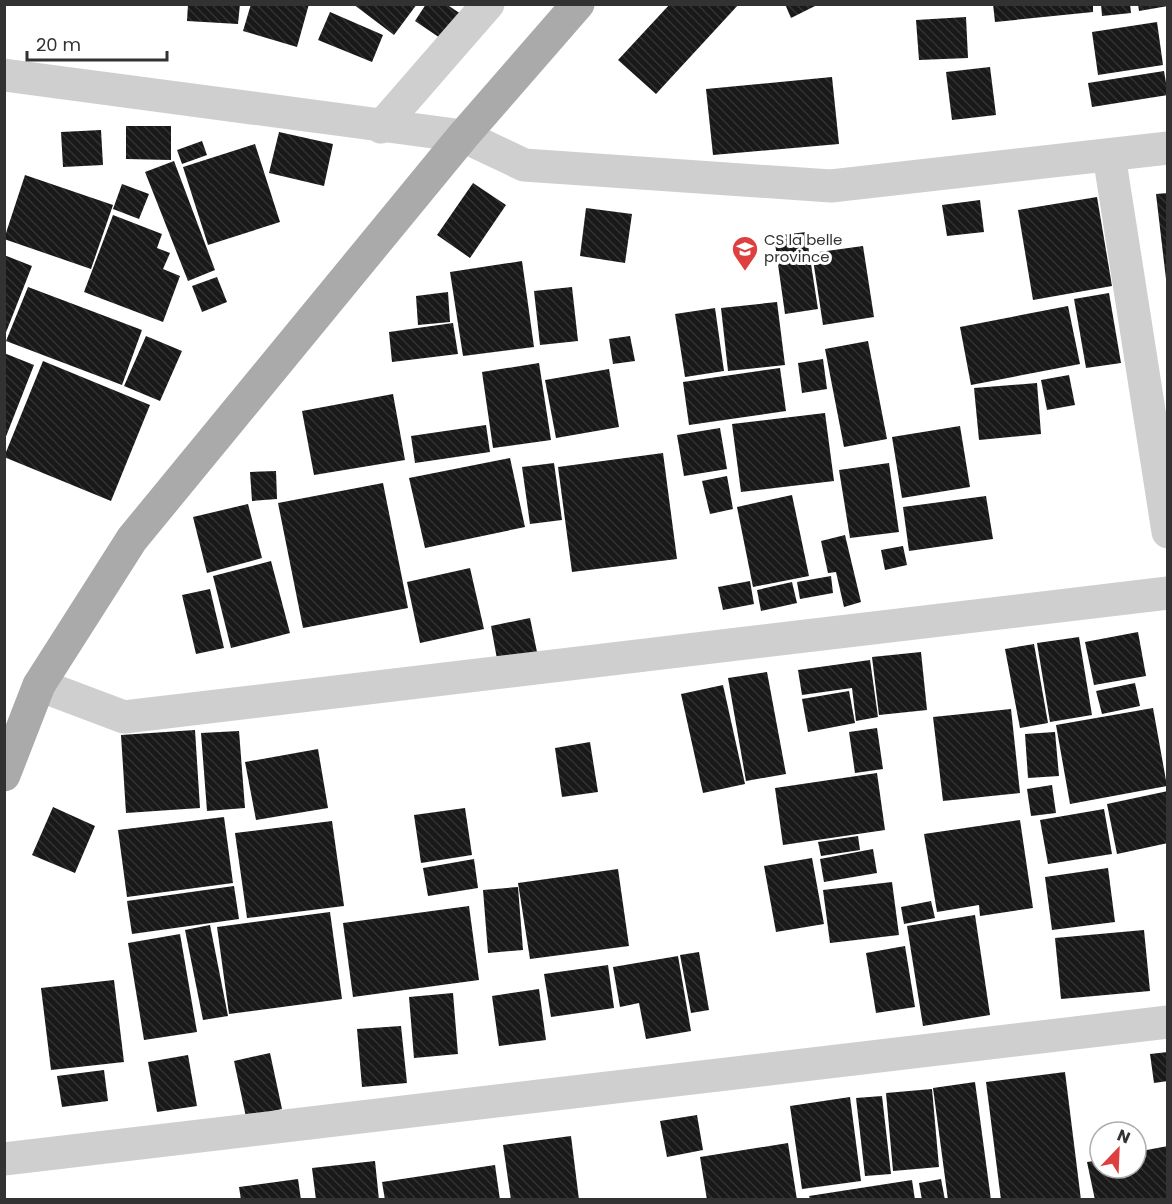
<svg xmlns="http://www.w3.org/2000/svg" width="1172" height="1204" font-family="Poppins,sans-serif">
	<style>
		.building { fill: url(#building-back-hatch) }
		.lines { fill: none; stroke-linecap: round; stroke-linejoin: round }
		.minor { stroke: #cfcfcf; stroke-width: 33 }
		.major { stroke: #aaa; stroke-width: 33 }
		.labels { text-anchor: middle; stroke-width: 6; stroke-linejoin: round; paint-order: stroke }
		.poi-label { font-size: 15px; fill: #323232; stroke: #fff; text-anchor: start }
	</style>
	<defs>
		<pattern id="building-back-hatch" width="6" height="6" patternUnits="userSpaceOnUse" patternTransform="scale(1.5)"><rect width="6" height="6" fill="#191919"/><path d="M-1 5l2 2M0 0l6 6M5-1l2 2" fill="none" stroke="#323232"/></pattern>
	</defs>
	<rect width="100%" height="100%" fill="#fff"/>
	<path class="building" d="M188,4H240L238,24L187,21Z
		M251,4H309L297,47L243,31Z
		M353,4H417L394,35Z
		M426,4H446L464,16L446,42L415,21Z
		M670,4H739L656,94L618,60Z
		M785,4H819L791,18Z
		M993,4H1093V12L995,22Z
		M1101,4H1130L1131,13L1102,16Z
		M1138,4H1168V6L1139,11Z
		M330,12L383,35L372,62L318,40Z
		M966,17L968,58L919,60L916,20Z
		M1157,22L1163,65L1098,75L1092,32Z
		M990,67L996,115L952,120L946,72Z
		M1164,71L1168,95L1092,107L1088,83Z
		M832,77L839,144L713,155L706,89Z
		M126,126H171V160L126,159Z
		M101,130L103,165L63,167L61,132Z
		M279,132L333,144L324,186L269,173Z
		M202,141L207,155L182,164L177,150Z
		M255,144L280,222L208,245L183,167Z
		M174,161L215,270L188,281L145,172Z
		M25,175L113,205L91,269L4,239Z
		M473,183L506,205L470,258L437,235Z
		M122,184L149,194L139,219L113,209Z
		M1168,193V279H1166L1156,194Z
		M1097,197L1112,286L1033,300L1018,210Z
		M980,200L984,232L947,236L942,205Z
		M586,208L632,214L625,263L580,256Z
		M113,215L162,234L157,248L170,253L163,269L180,276L163,322L84,292Z
		M806,232L818,309L785,314L774,236Z
		M863,246L874,317L823,325L812,253Z
		M4,255L32,266L5,335H4Z
		M522,261L534,347L463,356L450,272Z
		M217,277L227,302L202,312L192,286Z
		M28,287L142,330L122,385L6,341Z
		M572,287L578,341L540,345L534,291Z
		M448,292L450,322L418,325L416,296Z
		M1109,293L1121,363L1086,368L1074,299Z
		M777,302L785,365L728,371L721,308Z
		M1068,306L1080,364L971,385L960,327Z
		M715,308L724,371L685,377L675,314Z
		M453,323L458,354L392,362L389,332Z
		M146,336L182,351L160,401L124,386Z
		M630,336L635,361L613,364L609,339Z
		M868,341L887,439L844,447L825,349Z
		M4,353L34,365L5,439H4Z
		M823,359L827,389L802,393L798,363Z
		M43,361L150,405L111,501L4,457Z
		M539,363L551,440L493,448L482,372Z
		M780,368L786,411L689,425L683,382Z
		M609,369L619,427L556,438L545,380Z
		M1069,375L1075,405L1047,410L1041,380Z
		M1037,383L1041,434L979,440L974,388Z
		M393,394L405,460L314,475L302,411Z
		M825,413L834,481L741,492L732,424Z
		M486,425L490,452L415,463L411,436Z
		M960,426L970,487L902,498L892,437Z
		M720,428L727,469L684,476L677,435Z
		M663,453L677,559L572,572L558,467Z
		M510,458L525,527L425,548L409,478Z
		M554,463L562,520L530,524L522,467Z
		M889,463L899,532L850,538L839,470Z
		M276,471L277,499L252,501L250,472Z
		M727,476L733,509L710,514L702,481Z
		M383,483L408,608L303,628L278,503Z
		M792,495L809,576L753,587L737,507Z
		M986,496L993,539L909,551L903,507Z
		M248,504L262,558L207,573L193,517Z
		M845,535L861,602L844,607L836,572L828,573L821,541Z
		M903,546L907,565L885,570L881,550Z
		M271,561L290,633L231,648L213,576Z
		M470,568L484,629L420,643L407,582Z
		M831,576L833,593L800,599L797,582Z
		M750,581L754,604L723,610L718,587Z
		M792,582L797,603L761,611L757,590Z
		M210,589L224,648L196,654L182,595Z
		M530,618L537,652L497,659L491,626Z
		M1138,632L1146,676L1094,685L1085,642Z
		M1079,637L1092,715L1050,722L1037,643Z
		M1034,644L1048,723L1020,728L1005,649Z
		M921,652L927,710L879,715L872,657Z
		M870,660L878,717L856,721L852,688L802,695L798,670Z
		M767,672L786,774L746,781L728,678Z
		M1135,683L1140,706L1102,714L1096,691Z
		M723,685L745,784L703,793L681,694Z
		M849,691L855,723L808,732L802,699Z
		M1153,708L1167,786L1070,804L1056,725Z
		M1011,709L1020,793L943,801L933,717Z
		M877,728L883,769L855,773L849,732Z
		M195,730L200,808L126,813L121,735Z
		M239,731L245,808L207,811L201,733Z
		M1055,732L1059,776L1028,778L1025,734Z
		M590,742L598,792L562,797L555,748Z
		M318,749L328,808L256,820L245,762Z
		M877,773L885,830L783,845L775,788Z
		M1052,785L1056,813L1031,816L1027,789Z
		M1168,791V843L1117,854L1107,804Z
		M53,807L95,826L75,873L32,855Z
		M465,808L472,855L421,863L414,815Z
		M1104,809L1112,854L1048,864L1040,820Z
		M224,817L233,883L127,897L118,830Z
		M1020,820L1033,908L980,916L979,905L937,912L924,834Z
		M332,821L344,906L247,918L235,833Z
		M858,836L860,850L821,856L818,842Z
		M873,849L877,873L824,882L820,859Z
		M812,858L824,924L776,932L764,866Z
		M474,859L478,888L428,896L423,868Z
		M1108,868L1115,922L1052,930L1045,877Z
		M618,869L629,946L530,959L518,883Z
		M892,882L899,935L830,943L823,890Z
		M234,886L239,919L132,934L127,901Z
		M518,887L523,950L488,953L483,890Z
		M931,901L935,918L904,924L901,907Z
		M469,906L479,980L353,997L343,923Z
		M330,912L342,999L229,1014L217,927Z
		M975,915L990,1015L923,1026L907,926Z
		M210,925L228,1016L203,1020L185,930Z
		M1144,930L1150,991L1061,999L1055,938Z
		M180,934L197,1032L144,1040L128,943Z
		M905,946L915,1007L876,1013L866,953Z
		M699,952L709,1010L691,1013L680,955Z
		M678,956L691,1031L646,1039L639,1003L620,1007L613,967Z
		M608,965L614,1008L551,1017L544,974Z
		M114,980L124,1062L51,1070L41,988Z
		M539,989L546,1040L499,1046L492,996Z
		M453,993L458,1054L414,1058L409,997Z
		M401,1026L407,1083L362,1087L357,1029Z
		M1168,1052V1081L1154,1083L1150,1054Z
		M270,1053L282,1109L246,1117L234,1061Z
		M188,1055L197,1106L157,1112L148,1062Z
		M104,1070L108,1101L62,1107L57,1076Z
		M1065,1072L1081,1200H1001L986,1082Z
		M975,1082L991,1200H948L933,1088Z
		M932,1089L939,1167L893,1171L886,1093Z
		M882,1096L891,1174L865,1176L856,1098Z
		M850,1097L861,1181L802,1189L790,1106Z
		M697,1115L703,1150L667,1157L660,1121Z
		M571,1136L579,1200H511L503,1145Z
		M788,1143L797,1200H707L700,1157Z
		M1168,1146V1200H1095L1087,1162L1100,1160V1168H1136V1152Z
		M375,1161L379,1200H316L312,1168Z
		M495,1165L500,1200H385L382,1182Z
		M298,1179L301,1200H241L239,1187Z
		M941,1179L945,1200H922L919,1183Z
		M912,1180L915,1200H810L809,1196Z"/>
	<g class="lines">
		<path class="minor" d="M4,75L463,136L524,165L831,186L1168,148
			M381,127L488,4
			M1109,155L1168,532
			M39,685L124,717L1168,593
			M4,1159L1168,1022"/>
		<path class="major" d="M4,775L39,685L132,539L463,136L578,4"/>
	</g>
	<defs>
		<g id="school-pin" transform="scale(1.35)"><path d="M0 17L-7.5 6A9.5 9.5 0 1 1 7.5 6Z" fill="#de3f3f" stroke="#fff"/><path d="M0-5L7-2L0 1L-7-2ZM-4 1L0 2.5L4 1V4Q0 6-4 4Z" fill="#fff"/></g>
	</defs>
	<g fill-rule="evenodd">
		<use href="#school-pin" x="745" y="249"/>
	</g>
	<g class="labels">
		<g class="poi-label">
			<text x="764" y="245">CS la belle<tspan x="764" dy="17">province</tspan></text>
		</g>
	</g>
	<rect width="1172" height="1204" fill="none" stroke="#323232" stroke-width="12"/>
	<g transform="translate(1118 1150) rotate(23)"><circle r="28" fill="#ffffff" stroke="#adadad" stroke-width="1.5"/>
	<path d="M0-4.5L10 22L0 15L-10 22Z" fill="#de3f3f"/>
	<text y="-9" font-size="16" font-weight="bold" text-anchor="middle" fill="#323232">N</text>
	</g>
	<path d="M27 51v9h140v-9" fill="none" stroke="#323232" stroke-width="3"/>
	<text x="36" y="51" font-size="18" fill="#323232" stroke="#ffffff" stroke-width="4.5" paint-order="stroke">20 m</text>
</svg>
